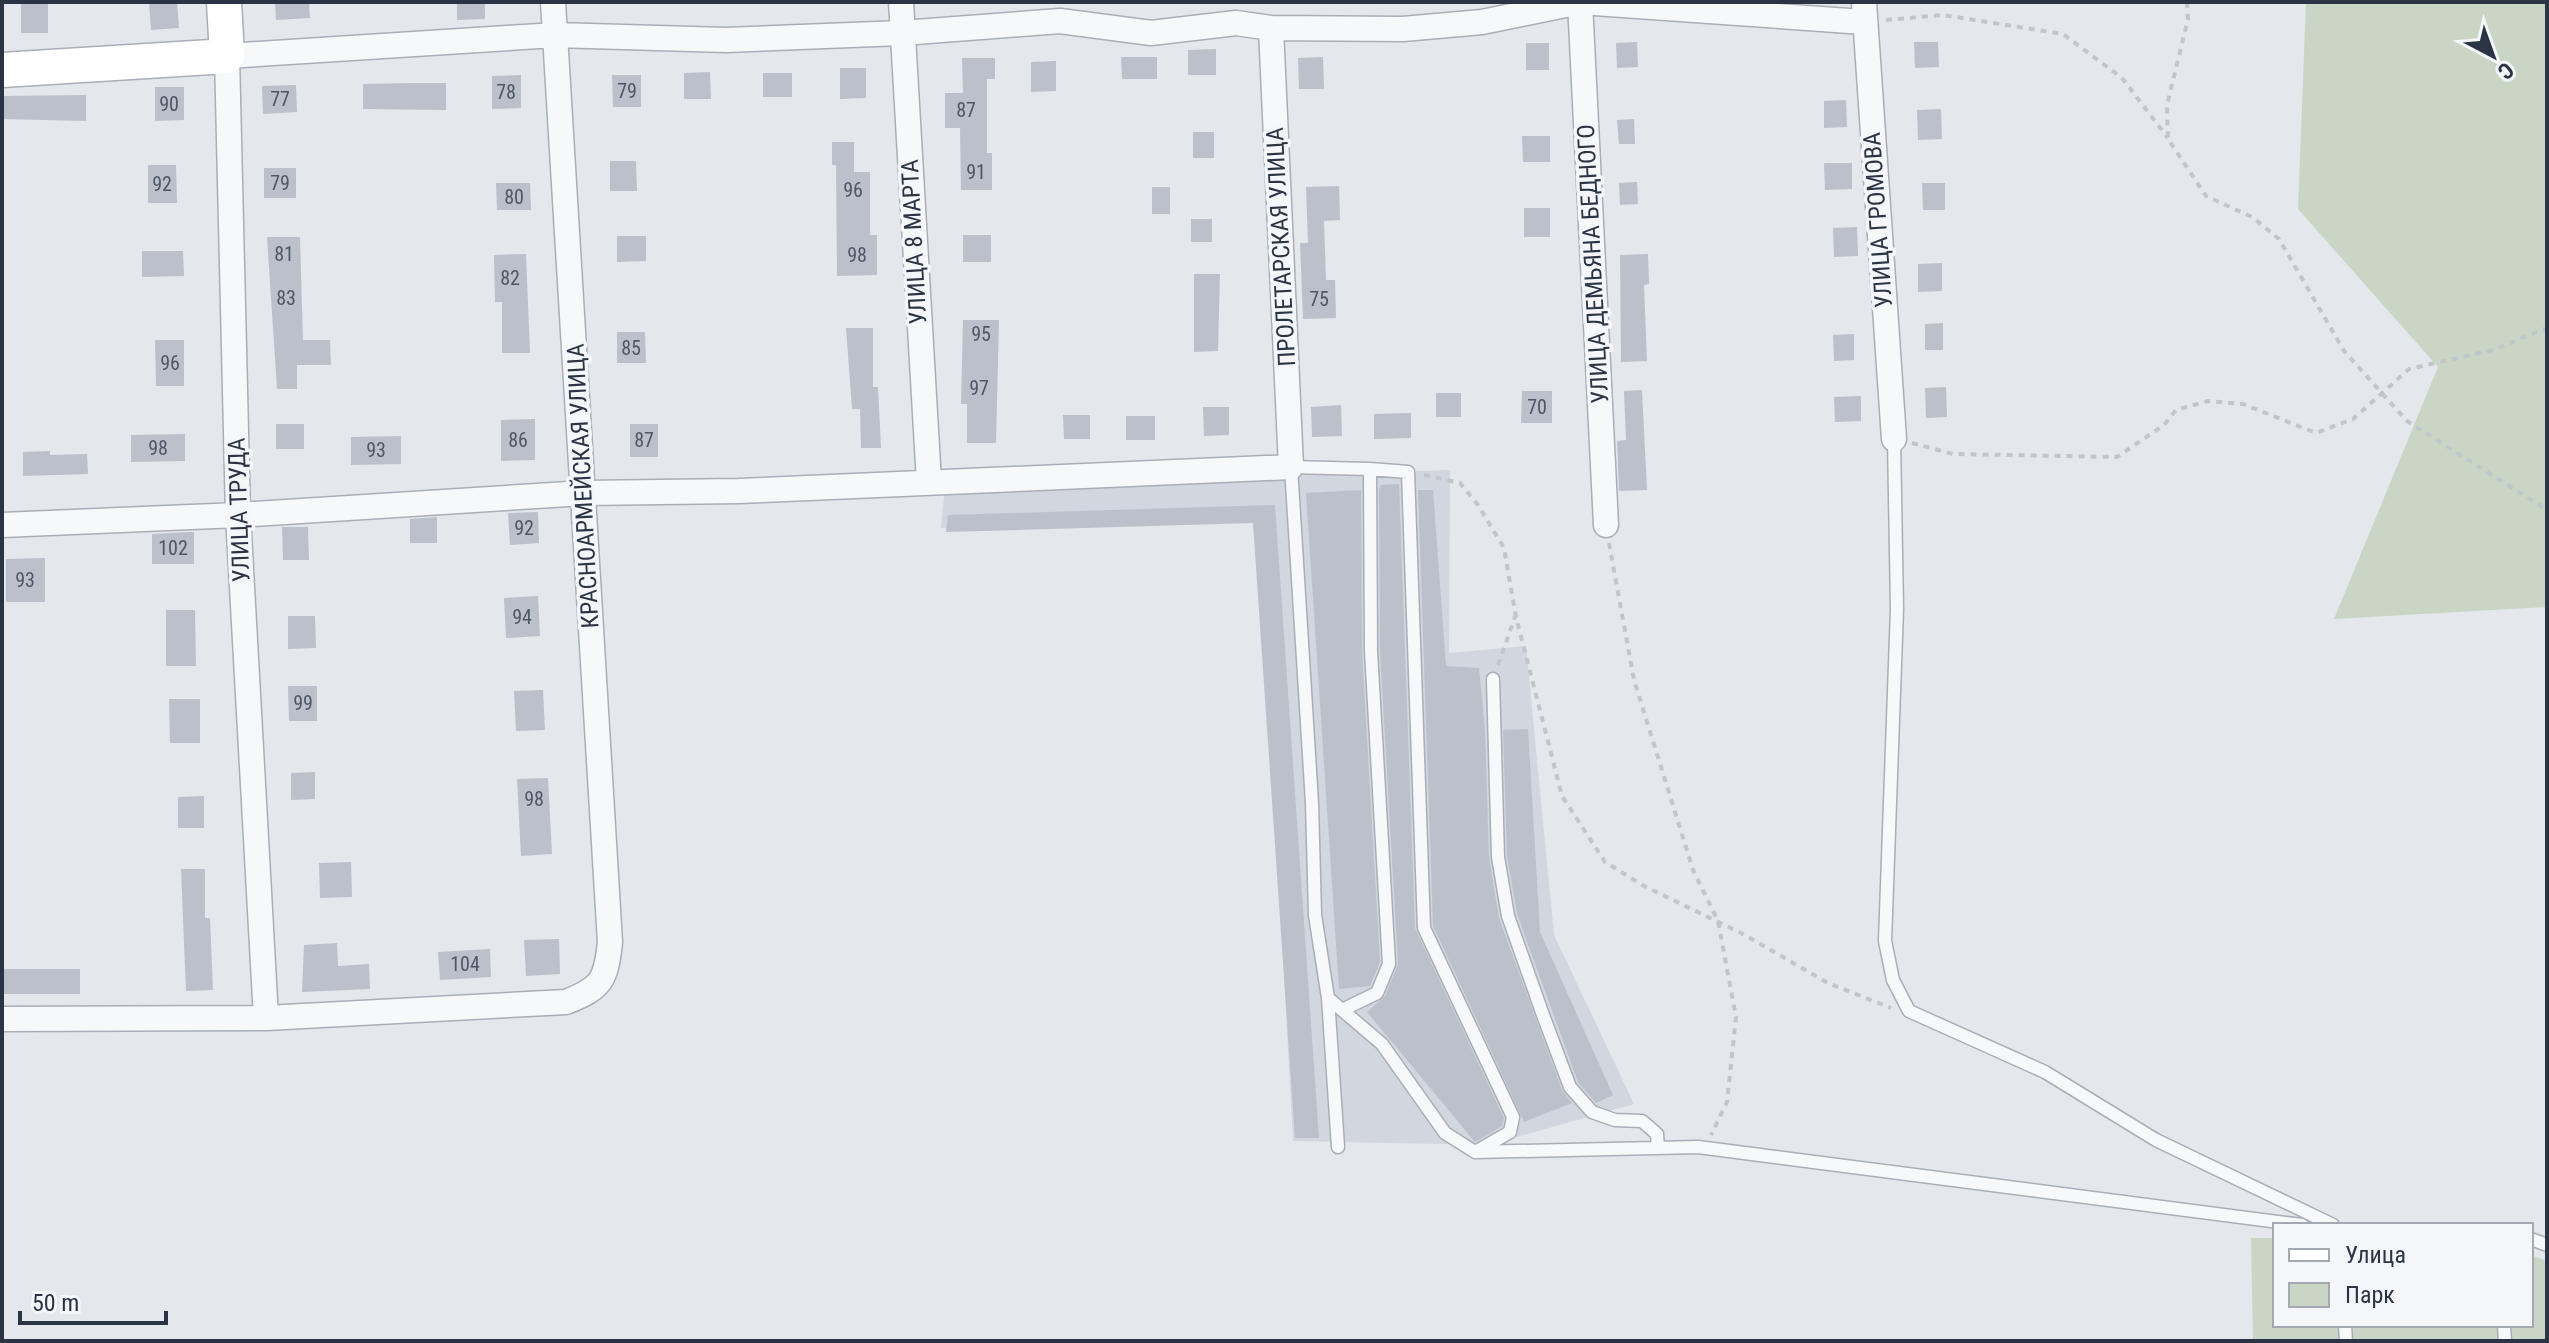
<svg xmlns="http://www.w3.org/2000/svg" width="2549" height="1343" font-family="'Roboto Condensed',sans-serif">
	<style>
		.built { fill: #d2d6de }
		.green { fill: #c9d6c5 }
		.building { fill: #bbc0ca }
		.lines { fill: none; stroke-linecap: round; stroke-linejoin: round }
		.lane-casing { stroke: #a9aeb7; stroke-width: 15 }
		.street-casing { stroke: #a9aeb7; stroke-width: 27 }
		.secondary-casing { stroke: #a9aeb7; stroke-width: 37 }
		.path { stroke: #c2c5cb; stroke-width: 4; stroke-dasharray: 6 6; stroke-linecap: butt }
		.lane { stroke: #f7f8fa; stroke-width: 12 }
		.street { stroke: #f7f8fa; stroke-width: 24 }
		.secondary { stroke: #fff; stroke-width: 34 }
		.labels { text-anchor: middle; stroke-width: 7; stroke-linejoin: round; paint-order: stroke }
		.number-label { font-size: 20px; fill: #4f5766 }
		.street-label { font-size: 24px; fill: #2b3445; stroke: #f4f6f9 }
	</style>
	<rect width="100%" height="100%" fill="#e4e7ec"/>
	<path class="built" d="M1450,470L1449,653L1526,646L1554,935L1634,1104L1489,1145L1293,1141L1259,513L941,528L945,487Z"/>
	<path class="green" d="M2306,2H2547V607L2334,619L2438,367L2298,209Z
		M2251,1238H2275V1325H2531V1255L2547,1261V1341H2253Z"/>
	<path class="building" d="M21,2H48V33H21Z
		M149,2H177L179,28L151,30Z
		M275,2H309L310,18L276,20Z
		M457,2H485V19L457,20Z
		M1637,42L1638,67L1617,68L1616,43Z
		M1914,42H1938L1939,67L1915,68Z
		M1526,43H1549V70H1526Z
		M1216,49V75H1188V50Z
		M1121,57H1157V79H1122Z
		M1323,57L1324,89H1299L1298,58Z
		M962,58H995V79H987V153H992V190H961L960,128H945V93H963Z
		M1056,61V91L1031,92V62Z
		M840,68H866V98L840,99Z
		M710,72L711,99H684V73Z
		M763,73H792V97H763Z
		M521,75V108L492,109V76Z
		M612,75H641V107H613Z
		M413,83H446V110L363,109V84Z
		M296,85L297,112L263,114L262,86Z
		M155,87H184V120L155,121Z
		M86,95V121L2,119V96Z
		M1846,100L1847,127L1824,128V101Z
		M1941,109L1942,139L1918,140L1917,110Z
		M1634,119L1635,144H1619L1617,120Z
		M1193,132H1214V158H1193Z
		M1522,136H1550V162H1523Z
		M832,142H854V172H870V235H877V275L837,276L836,165H832Z
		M610,161H636L637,191H610Z
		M1824,163H1852V189L1825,190Z
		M148,165H176L177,203H148Z
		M264,168H296V198H264Z
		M1637,182L1638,204L1620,205L1619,183Z
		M496,183H530L531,210H497Z
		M1922,183H1945V210H1923Z
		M1339,186L1340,220L1324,221L1326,280H1335L1336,318L1303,319L1300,243H1308L1306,187Z
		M1152,187H1170V214H1152Z
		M1524,208H1550V237H1524Z
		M1191,219H1212V242H1191Z
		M1857,227L1858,256L1834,257L1833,228Z
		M963,235H991V262H963Z
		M617,236H646V261L617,262Z
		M267,237H300L303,340H330L331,365H297V389H277Z
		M142,251H183L184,276L142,277Z
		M526,254L530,353H502V302H495L494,255Z
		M1648,254L1649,284L1644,285L1647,361L1621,362L1620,255Z
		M1942,263V291L1918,292V264Z
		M1194,274H1220L1218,351L1194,352Z
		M963,320H999L996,443H967V404H961Z
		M1943,323V350H1925V324Z
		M846,328H873V387H878L881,448H861L860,409H852Z
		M617,332H645L646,363H617Z
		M1854,334V360L1834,361L1833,335Z
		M155,340H184V386H156Z
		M1946,387L1947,417L1926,418L1925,388Z
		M1642,390L1647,490L1619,491L1617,441L1626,440L1624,391Z
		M1522,391H1552V423H1521Z
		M1436,393H1461V417H1436Z
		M1861,396V421L1835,422L1834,397Z
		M1341,405L1342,436L1312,437L1311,407Z
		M1203,407H1229V435L1204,436Z
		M1411,413V438L1374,439V414Z
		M1063,415H1090V439H1064Z
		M1126,416H1155V440H1126Z
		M535,419V460L501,461V420Z
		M276,424H304V449H276Z
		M630,424H658V457H630Z
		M185,434V461L131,462V435Z
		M401,436V464L351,465V437Z
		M50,451V455L87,454L88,474L23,476V452Z
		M1399,484L1415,928L1504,1118L1502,1126L1475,1142L1367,1012L1385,996L1398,964L1380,651L1379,490L1381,485Z
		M1361,490L1362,651L1380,962L1370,986L1339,989L1306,493Z
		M1418,490H1433L1446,666L1479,668L1485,730L1489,857L1499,918L1562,1090L1572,1103L1524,1122L1433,926Z
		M1275,505L1319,1138H1295L1253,523L946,532L948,515Z
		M538,512L539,543L510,545L508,513Z
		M437,517V543H410V519Z
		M282,527H308L309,560H283Z
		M189,532H194V564H152V534Z
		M45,558V602H6V559Z
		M538,596L540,636L506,638L504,598Z
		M166,610H195L196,666H166Z
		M288,616H315L316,648L288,649Z
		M288,686H317V721H289Z
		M543,690L545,730L516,731L514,691Z
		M169,699H200V743H170Z
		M1528,729L1540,932L1613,1095L1596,1103L1578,1082L1517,914L1507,856L1503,730Z
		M315,772V799L291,800V773Z
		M548,778L552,854L521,856L517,779Z
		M204,796V828H178V797Z
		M351,862L352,897L320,898L319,863Z
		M181,869H205V918H210L213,990L186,991Z
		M559,939L560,974L526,976L524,940Z
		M337,943L338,966L369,964L370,989L302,992L304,945Z
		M490,949L491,977L440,980L438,952Z
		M2,969H80V994H2Z"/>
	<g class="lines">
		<g class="lane-casing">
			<path id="lane" d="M1894,439L1897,609L1885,941L1893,980L1909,1011L2045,1072L2156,1140L2333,1225
				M1370,469L1408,472L1424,928L1513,1117L1510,1132L1477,1151
				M1493,679L1498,857L1508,916L1543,1015L1570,1087L1592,1112L1615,1120L1642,1121L1657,1134L1658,1148
				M1328,998L1338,1147
				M1342,1010L1377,993L1389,964L1371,651L1370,469L1291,467L1312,803L1315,915L1328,998L1382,1044L1445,1133L1475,1152L1698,1147L2302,1225
				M2531,1239L2547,1245
				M2345,1325L2346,1341
				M2504,1325L2505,1341"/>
		</g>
		<g class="street-casing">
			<path id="street" d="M901,2L929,482
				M1580,2L1606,525
				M1864,2L1894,439
				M2,525L238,515L584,493L739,491L1291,467L1271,28
				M266,1018L238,515L227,56L555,35L726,40L902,33L1060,21L1151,33L1236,23L1271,28L1403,29L1482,22L1580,2L1864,22
				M2,1019L266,1018L566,1002C602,988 606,980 610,942L553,2"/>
		</g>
		<g class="secondary-casing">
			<path id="secondary" d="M2,70L227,56L224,2"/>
		</g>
		<path class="path" d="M2187,2L2188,19L2167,105L2168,139L2206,196L2252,217L2279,239L2344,351L2407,421L2547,510
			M1886,20L1943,15L2063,34L2122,78L2168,138
			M1912,443L1953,454L2117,457L2164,425L2176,410L2208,401L2243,404L2316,433L2353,419L2409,369L2493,350L2547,328
			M1424,475L1460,483L1478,505L1504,548L1516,617L1562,796L1605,862L1644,886L1741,933L1828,983L1891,1008
			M1609,543L1634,680L1693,870L1718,921L1736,1017L1727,1102L1711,1135
			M1498,665L1515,617"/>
		<use href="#lane" class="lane"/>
		<use href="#street" class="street"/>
		<use href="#secondary" class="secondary"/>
	</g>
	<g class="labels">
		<g class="number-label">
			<text x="627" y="98">79</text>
			<text x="506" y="99">78</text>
			<text x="280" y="106">77</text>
			<text x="169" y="111">90</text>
			<text x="966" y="117">87</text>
			<text x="976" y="179">91</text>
			<text x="280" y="190">79</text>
			<text x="162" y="191">92</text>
			<text x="853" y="197">96</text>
			<text x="514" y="204">80</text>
			<text x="284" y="261">81</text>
			<text x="857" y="262">98</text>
			<text x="510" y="285">82</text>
			<text x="286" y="305">83</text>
			<text x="1319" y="306">75</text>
			<text x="981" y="341">95</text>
			<text x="631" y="355">85</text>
			<text x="170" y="370">96</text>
			<text x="979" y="395">97</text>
			<text x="1537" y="414">70</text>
			<text x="518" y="447">86</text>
			<text x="644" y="447">87</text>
			<text x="158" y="455">98</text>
			<text x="376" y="457">93</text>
			<text x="524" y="535">92</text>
			<text x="173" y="555">102</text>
			<text x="25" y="587">93</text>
			<text x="522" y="624">94</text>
			<text x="303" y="710">99</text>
			<text x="534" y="806">98</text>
			<text x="465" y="971">104</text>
		</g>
		<g class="street-label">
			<text transform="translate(1878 220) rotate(-94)" y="8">УЛИЦА ГРОМОВА</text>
			<text transform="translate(914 242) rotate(-93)" y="8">УЛИЦА 8 МАРТА</text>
			<text transform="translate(1281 247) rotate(-93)" y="8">ПРОЛЕТАРСКАЯ УЛИЦА</text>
			<text transform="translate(1593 264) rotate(-93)" y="8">УЛИЦА ДЕМЬЯНА БЕДНОГО</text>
			<text transform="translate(583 486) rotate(-93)" y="8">КРАСНОАРМЕЙСКАЯ УЛИЦА</text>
			<text transform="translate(239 510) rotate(-92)" y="8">УЛИЦА ТРУДА</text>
		</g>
	</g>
	<rect width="2549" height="1343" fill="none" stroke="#2b3445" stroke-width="8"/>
	<rect x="2273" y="1223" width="260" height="104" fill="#f4f6f9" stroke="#a4a8b1" stroke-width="2"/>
	<rect x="2289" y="1249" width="40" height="12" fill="#ffffff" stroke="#a4a8b1" stroke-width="2"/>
	<text x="2345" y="1263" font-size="24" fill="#2b3445">Улица</text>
	<rect x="2289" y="1283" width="40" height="24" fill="#c9d6c5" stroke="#a4a8b1" stroke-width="2"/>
	<text x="2345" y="1303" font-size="24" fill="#2b3445">Парк</text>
	<g transform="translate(2493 56) rotate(139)" stroke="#f4f6f9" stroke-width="6" paint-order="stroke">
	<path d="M0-6L14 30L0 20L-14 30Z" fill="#2b3445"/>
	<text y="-12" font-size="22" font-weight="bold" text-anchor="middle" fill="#2b3445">С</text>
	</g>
	<path d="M20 1311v12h146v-12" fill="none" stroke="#2b3445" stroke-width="4"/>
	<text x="32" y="1311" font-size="24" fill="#2b3445" stroke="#f4f6f9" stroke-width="6" paint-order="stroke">50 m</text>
</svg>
